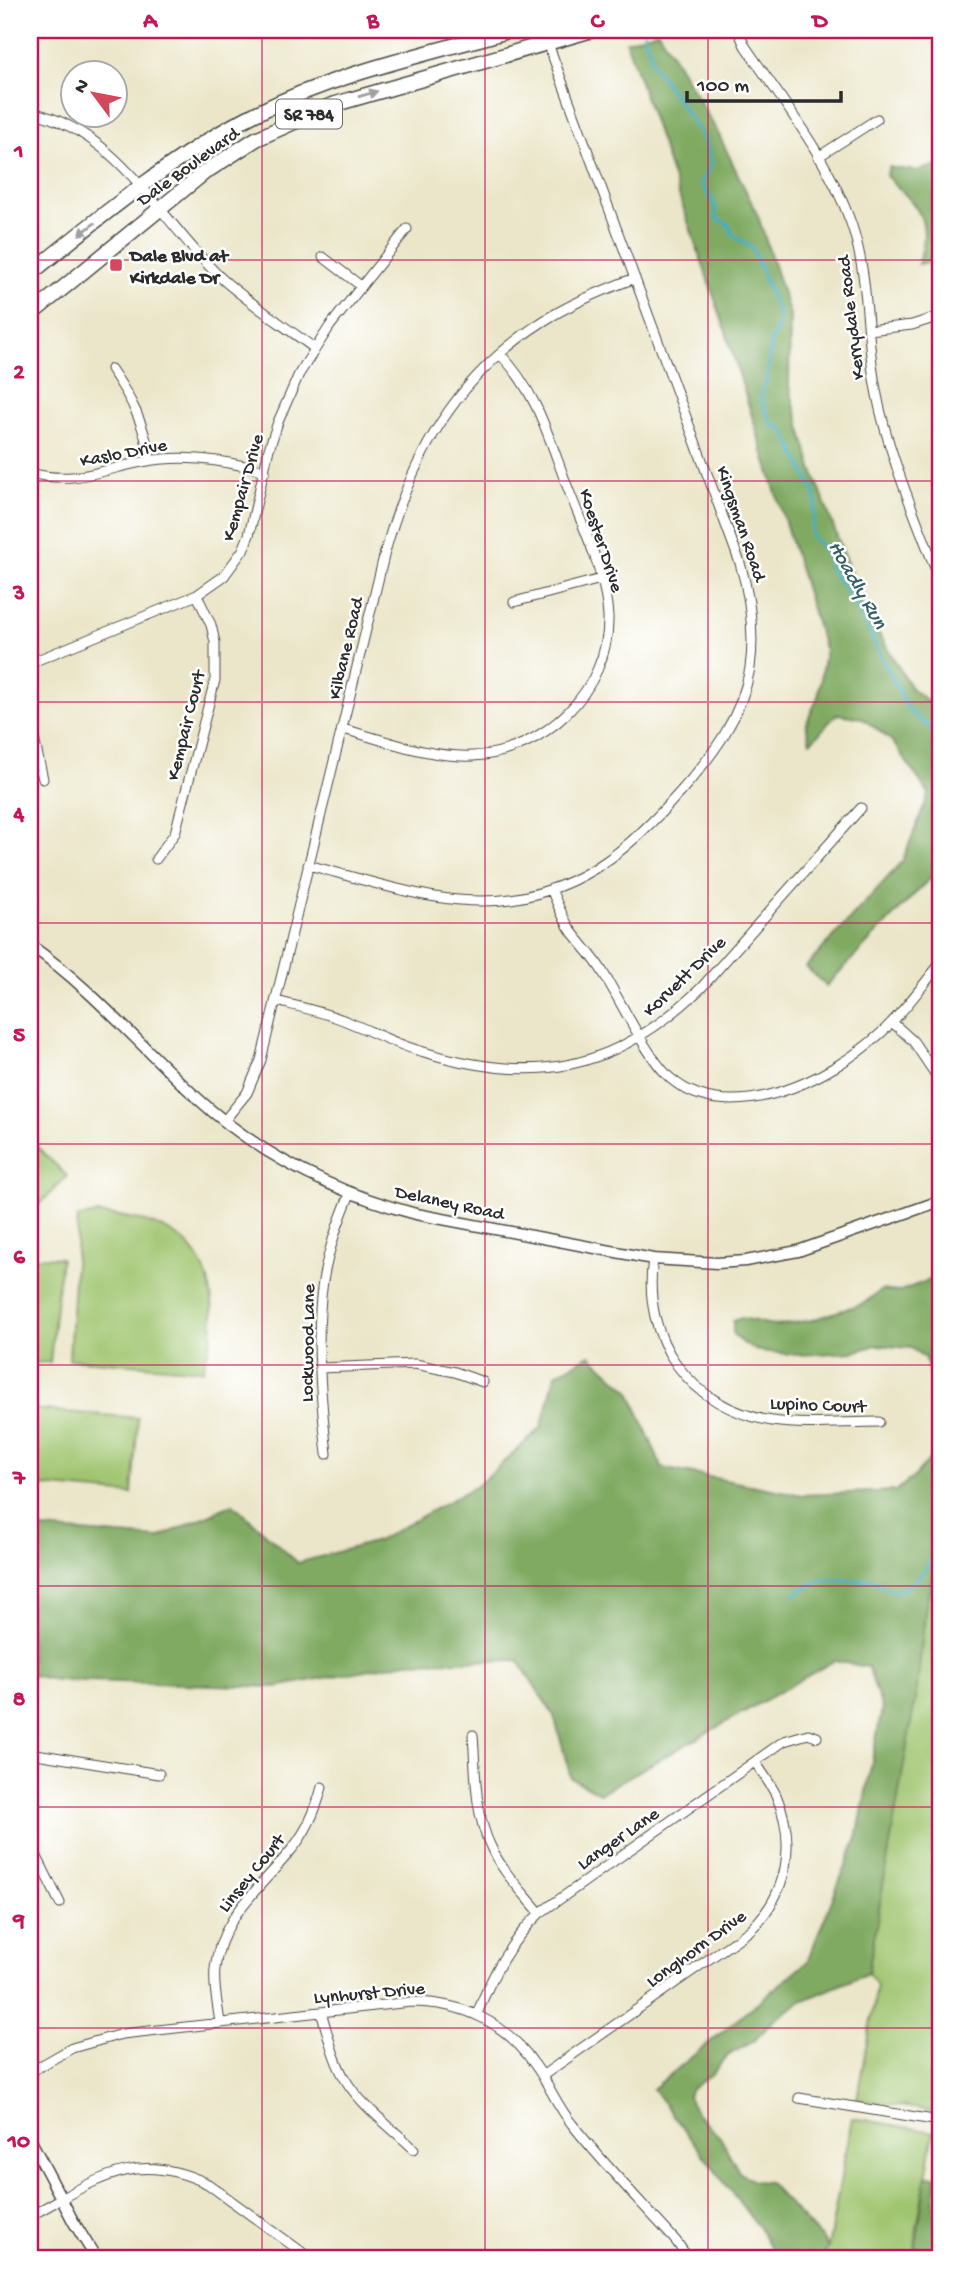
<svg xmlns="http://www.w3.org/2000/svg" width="970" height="2288" font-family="'Gochi Hand',sans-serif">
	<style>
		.green { fill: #a0c570; stroke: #66784e; stroke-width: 2 }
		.forest { fill: #80aa62; stroke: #566a46; stroke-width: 2 }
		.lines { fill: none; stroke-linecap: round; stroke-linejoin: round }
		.stream { stroke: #43aec1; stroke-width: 3.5 }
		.minor-casing { stroke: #484743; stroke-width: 11 }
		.tertiary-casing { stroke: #484743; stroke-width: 13 }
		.primary-casing { stroke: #484743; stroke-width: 17 }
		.minor { stroke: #fff; stroke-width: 9 }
		.tertiary { stroke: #fff; stroke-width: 10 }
		.primary { stroke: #fff; stroke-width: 14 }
		.oneway { fill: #a0a0a0 }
		.grid { fill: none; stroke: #c2185b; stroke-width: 2; stroke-opacity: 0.55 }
		.poi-dot { fill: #d1495b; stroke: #fff; stroke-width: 2.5 }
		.labels { text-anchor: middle; stroke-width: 5; stroke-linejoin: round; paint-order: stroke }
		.shield { fill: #fff; stroke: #6b6b6b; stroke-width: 2 }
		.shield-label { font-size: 18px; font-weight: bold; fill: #2b2b2b }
		.street-label { font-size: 19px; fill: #2b2b2b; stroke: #fff }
		.poi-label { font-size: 19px; font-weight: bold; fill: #2b2b2b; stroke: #fff; text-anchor: start }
		.water-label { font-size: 21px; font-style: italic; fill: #355f67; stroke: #fff }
		.neatline { fill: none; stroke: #c2185b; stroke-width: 2.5 }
		.grid-label { font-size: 23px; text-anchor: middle; font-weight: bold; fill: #c2185b }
	</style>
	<rect width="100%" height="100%" fill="#fff"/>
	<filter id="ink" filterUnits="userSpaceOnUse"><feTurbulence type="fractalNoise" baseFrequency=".0143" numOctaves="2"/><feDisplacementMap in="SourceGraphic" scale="14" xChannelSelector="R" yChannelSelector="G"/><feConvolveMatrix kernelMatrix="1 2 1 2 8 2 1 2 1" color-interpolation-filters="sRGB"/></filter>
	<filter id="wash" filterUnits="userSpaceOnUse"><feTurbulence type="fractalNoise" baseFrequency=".00686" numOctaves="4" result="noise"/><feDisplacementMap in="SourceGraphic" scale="28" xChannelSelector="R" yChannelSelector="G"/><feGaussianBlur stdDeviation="1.57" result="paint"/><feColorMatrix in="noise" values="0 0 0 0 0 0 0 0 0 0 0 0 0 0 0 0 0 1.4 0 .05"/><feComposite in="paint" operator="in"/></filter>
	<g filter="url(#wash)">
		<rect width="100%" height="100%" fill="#ebe6c9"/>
		<path class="green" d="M30,1140L67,1176L30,1214Z
			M98,1214C175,1219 219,1249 212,1333C211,1345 205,1358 203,1370L69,1359L78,1217Z
			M35,1257L61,1258L50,1362L30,1363V1258Z
			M30,1409L138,1418L132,1494L30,1485Z
			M940,1545V2093L937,2112L857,2099L877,1985L868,1973L926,1604Z
			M852,2118L934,2132L917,2227L914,2258H821L828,2248Z"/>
		<path class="forest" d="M658,31L717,131L758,216L790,315L789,386L812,468L863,607L911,688L940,712V871L936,872L826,986L806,967L902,862L929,794L892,741L862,718L837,714C827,723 821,734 810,742L806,724L818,697L825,651L725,329L626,41Z
			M940,165V241L930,262L918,264C934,220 917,205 886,176L889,167L916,171Z
			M937,1277H940V1399L924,1357L911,1348L876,1345L854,1352L798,1355L759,1351L744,1344L733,1334V1321L742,1318L776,1326L812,1320L864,1303L882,1290L898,1292Z
			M590,1355L630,1392L662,1468L802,1495L895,1491L915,1476L929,1460L936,1444L940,1421V1545L926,1604L917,1688L868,1973L802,2001L774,2020L753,2042L728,2055L712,2074L690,2090L688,2097L697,2114L720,2137L739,2172L753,2181L768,2182L824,2241L828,2248L821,2258H776L762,2232L653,2089L807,1962L857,1838L882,1709L868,1667L834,1661L600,1793L571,1778L554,1716L518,1660L408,1662L276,1687L56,1680L30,1675V1528L158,1538L233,1504L298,1563L377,1541L478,1485L541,1428L556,1374Z
			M926,2176H937L933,2211L940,2221V2234L932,2258H914Z"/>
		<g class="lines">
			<path class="stream" d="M644,32L653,65L705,140L712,163L701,183L716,207V218L729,225L733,235L753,249L779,316L777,330L771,340L767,378L761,395L762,402L773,426H779L786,434L815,493L816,502L811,536L824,548L833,575L851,596L909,711L940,736
				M793,1595C802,1591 810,1584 819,1581C836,1576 854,1584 871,1579C877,1581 880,1586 885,1588C909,1599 923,1570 936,1555L940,1556"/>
		</g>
	</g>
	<g filter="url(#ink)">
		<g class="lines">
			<g class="minor-casing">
				<path id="minor" d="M738,30L745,46C783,102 828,158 851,223C870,278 865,334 876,390C888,456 917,519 940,581
					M30,112C119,131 159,219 220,277C249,303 283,325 314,348
					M30,133L39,114
					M818,157L877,119
					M323,257L361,286
					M869,330L912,325L940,316
					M111,369C131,398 145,425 150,460
					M30,473C82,487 113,463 163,459C197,456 231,462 265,471
					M514,602L601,579
					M30,663L197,595L224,576L243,550L249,535L269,449L278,422L299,374L330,326L407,229
					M30,721L43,779
					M343,729C384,740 430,758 473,756C543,753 610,690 608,617C606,575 586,534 571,496C550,444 540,395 500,354
					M156,859L175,833L215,680V642L211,625L197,595
					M308,865C372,881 445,909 511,899C586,888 633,845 681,791C713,755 742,717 750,668C755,632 750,597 740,563L543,30
					M551,889C557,903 563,919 572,932C583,946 595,958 604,974C621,1002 647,1057 670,1078C730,1130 831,1079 881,1033C903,1013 921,987 940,964
					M276,1001C300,1007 325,1012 348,1022C371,1031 393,1043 417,1050C533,1086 613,1073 701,988L861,808
					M892,1022L913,1041L940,1081
					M224,1121L247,1093L261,1060L385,552C412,456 456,377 542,322C571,303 603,290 635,278
					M653,1259C641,1340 690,1408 772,1421C806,1426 844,1422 879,1422
					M321,1368L415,1364L455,1372L483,1382
					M327,1454C321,1399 315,1335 323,1281C328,1251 338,1222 350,1194
					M473,1735C476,1772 474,1813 491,1847C502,1872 523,1892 540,1913
					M30,1753L159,1774
					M30,1843L60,1903
					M321,2012C328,2034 333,2059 345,2079C361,2106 391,2127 414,2149
					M477,2014C492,1975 510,1941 540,1913L784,1741L808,1734L817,1737
					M220,2023C218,2006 213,1987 215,1969C220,1917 261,1888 292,1849C307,1831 316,1810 322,1787
					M30,2072L72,2048L122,2034L411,2002C462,2002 506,2022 535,2065C549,2084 557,2106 572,2124C604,2165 641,2202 676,2241L688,2258
					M542,2076L749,1931C788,1895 797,1843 776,1795C770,1783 762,1772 755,1762
					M799,2098L940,2121
					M30,2216C95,2181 134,2148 208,2184L310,2258"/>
			</g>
			<g class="tertiary-casing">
				<path id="tertiary" d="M30,945C92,988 140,1046 196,1097C259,1155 333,1192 416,1214L653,1259L717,1263L746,1261L798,1251L940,1201
					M30,2139L73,2221L96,2258"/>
			</g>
			<g class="primary-casing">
				<path id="primary" d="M30,274C97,219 181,150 259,112C338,73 427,54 511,30
					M30,315L205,172L256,139L332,105L592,30"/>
			</g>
			<use href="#minor" class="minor"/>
			<use href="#tertiary" class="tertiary"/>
			<use href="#primary" class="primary"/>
		</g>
		<defs><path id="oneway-solid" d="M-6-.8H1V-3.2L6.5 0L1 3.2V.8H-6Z" transform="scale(1.75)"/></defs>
		<g class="oneway">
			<use href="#oneway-solid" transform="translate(368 94) rotate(-16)"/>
			<use href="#oneway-solid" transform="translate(87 229) rotate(143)"/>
		</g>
	</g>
	<path class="grid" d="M262,30V2258M485,30V2258M708,30V2258M30,260H940M30,481H940M30,702H940M30,923H940M30,1144H940M30,1365H940M30,1586H940M30,1807H940M30,2028H940"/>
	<rect class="poi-dot" x="109" y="258" width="14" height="14" rx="3.5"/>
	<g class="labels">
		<rect class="shield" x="276" y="99.5" width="66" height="29" rx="5"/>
		<g class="shield-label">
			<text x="309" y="120">SR 784</text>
		</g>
		<g class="street-label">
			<text transform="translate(187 165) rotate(-36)" y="7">Dale Boulevard</text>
			<text transform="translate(849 318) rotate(-97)" y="7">Kerrydale Road</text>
			<text transform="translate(123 451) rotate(-11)" y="7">Kaslo Drive</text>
			<text transform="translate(241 487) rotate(-74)" y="7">Kempair Drive</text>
			<text transform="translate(743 523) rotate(71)" y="7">Kingsman Road</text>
			<text transform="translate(603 540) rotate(72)" y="7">Koester Drive</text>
			<text transform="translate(344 648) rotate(-77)" y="7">Kilbane Road</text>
			<text transform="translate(184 725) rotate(-76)" y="7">Kempair Court</text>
			<text transform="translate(683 975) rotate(-44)" y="7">Korvett Drive</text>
			<text transform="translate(450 1201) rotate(12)" y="7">Delaney Road</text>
			<text transform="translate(306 1343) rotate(-89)" y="7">Lockwood Lane</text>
			<text transform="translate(818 1403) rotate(2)" y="7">Lupino Court</text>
			<text transform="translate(617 1837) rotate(-35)" y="7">Langer Lane</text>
			<text transform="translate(250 1872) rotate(-51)" y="7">Linsey Court</text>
			<text transform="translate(695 1947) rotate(-36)" y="7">Longhorn Drive</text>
			<text transform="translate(369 1991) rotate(-5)" y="7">Lynhurst Drive</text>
		</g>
		<g class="poi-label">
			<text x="130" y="261">Dale Blvd at<tspan x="130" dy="22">Kirkdale Dr</tspan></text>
		</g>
		<g class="water-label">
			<text transform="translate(859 584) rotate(60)" y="7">Hoadly Run</text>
		</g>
	</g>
	<rect width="970" height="2288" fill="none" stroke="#fff" stroke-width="77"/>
	<g transform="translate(94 94) rotate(302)"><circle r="33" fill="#ffffff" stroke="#aaaaaa" stroke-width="2"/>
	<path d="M0-5L12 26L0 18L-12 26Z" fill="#d1495b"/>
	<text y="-10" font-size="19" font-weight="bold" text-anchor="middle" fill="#2b2b2b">N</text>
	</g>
	<path d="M687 91v10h154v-10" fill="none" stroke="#2b2b2b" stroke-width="3.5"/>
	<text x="697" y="91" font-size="21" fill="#2b2b2b" stroke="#ffffff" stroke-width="5" paint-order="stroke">100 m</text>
	<rect x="38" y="38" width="894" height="2212" class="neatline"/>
	<g class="grid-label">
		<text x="150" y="27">A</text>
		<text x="373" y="27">B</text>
		<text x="597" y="27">C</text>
		<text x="820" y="27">D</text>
		<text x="19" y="157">1</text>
		<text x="19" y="378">2</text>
		<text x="19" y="599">3</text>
		<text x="19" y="820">4</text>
		<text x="19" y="1041">5</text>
		<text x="19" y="1263">6</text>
		<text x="19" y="1484">7</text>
		<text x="19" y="1705">8</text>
		<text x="19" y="1926">9</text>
		<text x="19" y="2147">10</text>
	</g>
</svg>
